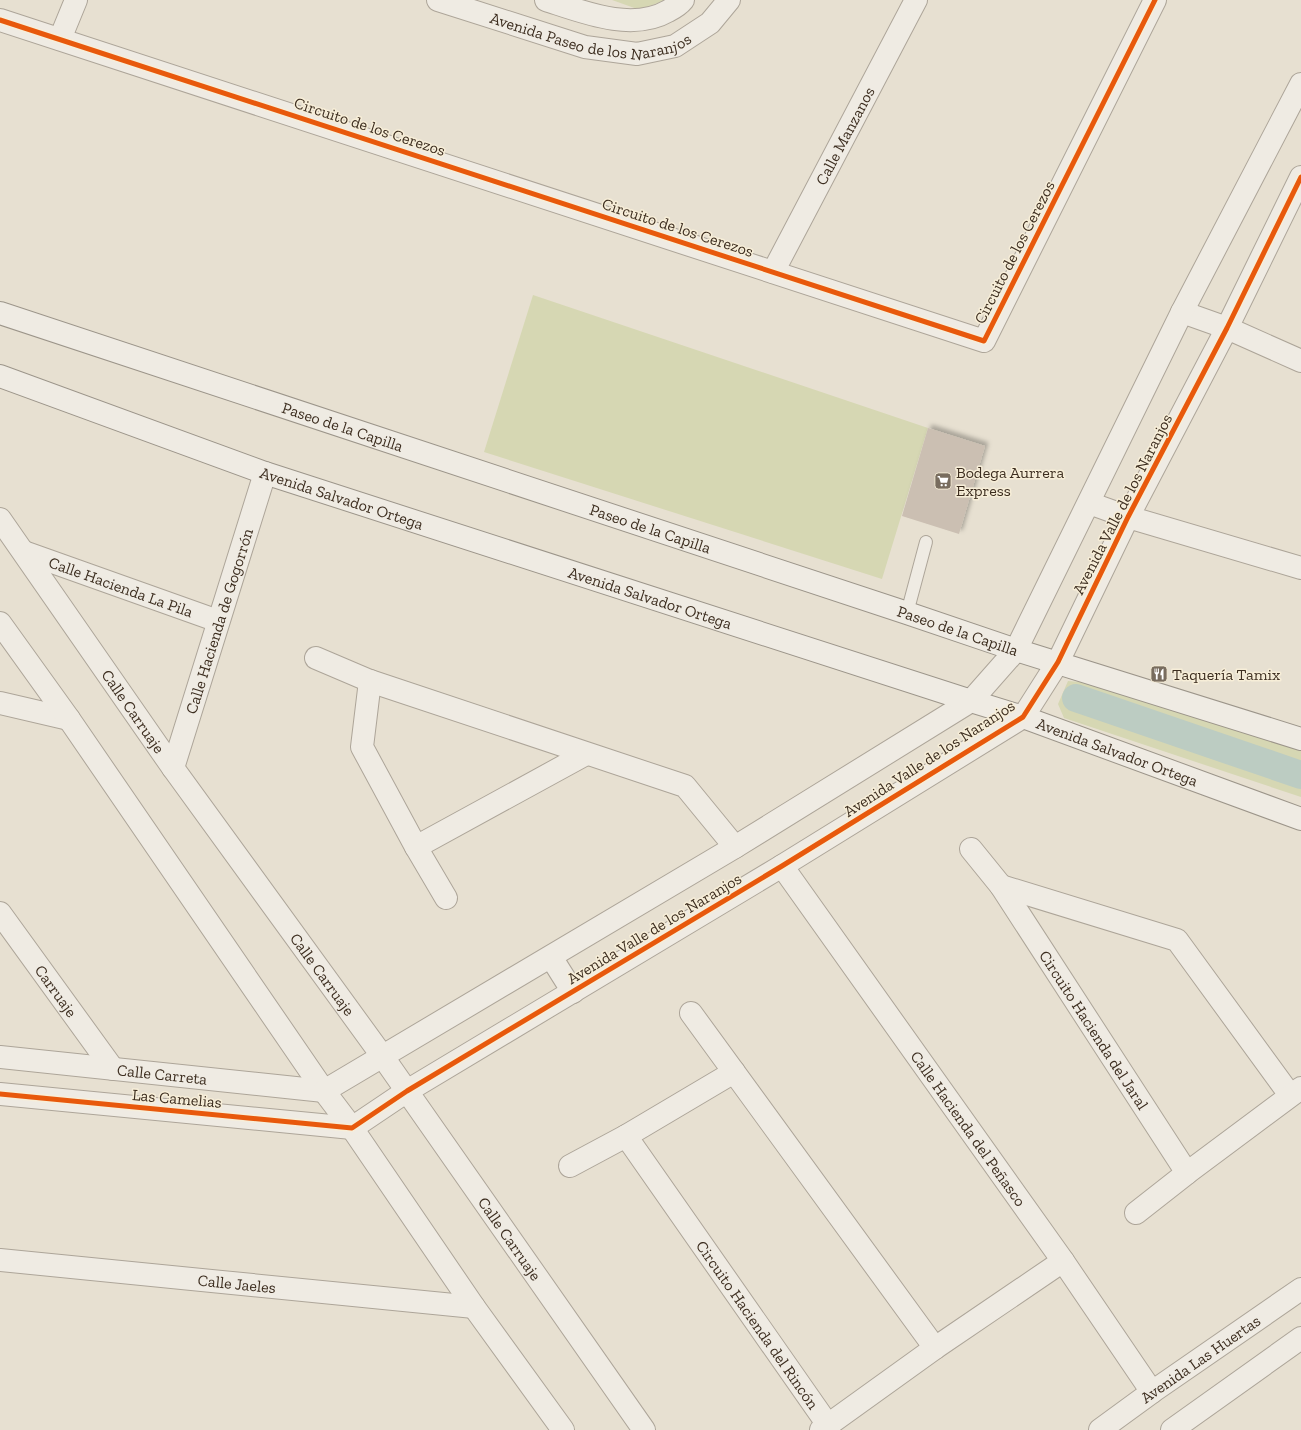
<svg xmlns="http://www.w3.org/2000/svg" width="1301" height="1430" font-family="'Zilla Slab',serif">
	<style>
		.green { fill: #d6d7b3 }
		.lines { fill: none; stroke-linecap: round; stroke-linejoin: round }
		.canal { stroke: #bcccc2; stroke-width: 28 }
		.building { fill: #cbbfb2; filter: url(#shadow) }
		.service-casing { stroke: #ada599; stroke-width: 14 }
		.minor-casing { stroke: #ada599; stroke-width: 24 }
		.tertiary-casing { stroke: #ada599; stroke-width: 24 }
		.secondary-casing { stroke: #9c958a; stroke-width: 24 }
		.service { stroke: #efebe3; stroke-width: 12 }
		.minor { stroke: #efebe3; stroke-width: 22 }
		.tertiary { stroke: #efebe3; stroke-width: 22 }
		.secondary { stroke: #efebe3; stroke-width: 22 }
		.cycleway-casing { stroke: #f7eed8; stroke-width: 8 }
		.cycleway { stroke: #e8590c; stroke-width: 5 }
		.labels { text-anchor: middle; stroke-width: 3; stroke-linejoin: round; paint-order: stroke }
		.street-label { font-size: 16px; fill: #3d2e20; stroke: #f7eed8 }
		.poi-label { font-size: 16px; fill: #3d2e20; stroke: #f7eed8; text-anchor: start }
	</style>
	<defs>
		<filter id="shadow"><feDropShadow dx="3.5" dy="-3.5" stdDeviation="2" flood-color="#0004"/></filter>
	</defs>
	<rect width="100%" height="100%" fill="#e7e0d1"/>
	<path class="green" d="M612,0H665L640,10Z
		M533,295L928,428L882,579L484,452Z
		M1068,681L1092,683L1301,749V797L1064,718L1058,704Z"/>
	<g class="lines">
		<path class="canal" d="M1076,698L1301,775"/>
	</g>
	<path class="building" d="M928,428L985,446L959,534L902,516Z"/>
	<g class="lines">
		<g class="service-casing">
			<path id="service" d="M907,613L926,542"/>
		</g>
		<g class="minor-casing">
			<g id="minor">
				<path d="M0,20L984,341L1155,0"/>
				<path d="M60,39L76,0"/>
				<path id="s1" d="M773,272L916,0"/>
				<path d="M1182,312L1227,328L1301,361"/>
				<path d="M1089,503L1128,517L1301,568"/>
				<path id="s2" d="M24,552L218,621"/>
				<path d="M316,658L370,681L685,786L735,847"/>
				<path d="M370,681L362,747L416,847L586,754"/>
				<path d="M0,703L69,719"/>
				<path id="s3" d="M173,768L265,473"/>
				<path d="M416,847L446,898"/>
				<path id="s4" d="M971,849L1001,886L1187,1173"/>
				<path id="s5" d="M782,866L1063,1261L1152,1392"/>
				<path d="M1001,886L1177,940L1290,1095"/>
				<path id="s6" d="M0,913L113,1069"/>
				<path d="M691,1013L935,1348"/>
				<path id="s7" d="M626,1136L828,1425"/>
				<path d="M570,1166L626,1136L734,1072"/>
				<path d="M1136,1213L1187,1173L1301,1088"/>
				<path id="s8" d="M0,1260L474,1307"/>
				<path d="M821,1430L935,1348L1063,1261"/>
			</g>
		</g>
		<g class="tertiary-casing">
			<g id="tertiary">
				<path id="s9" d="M438,0L585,47L637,54L675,46L710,23L729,0"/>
				<path d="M546,0C583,12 632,32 668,11C674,8 679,5 683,0"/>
				<path id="s10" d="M0,519L173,768L383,1057L644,1430"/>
				<path d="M0,623L69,719L324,1091L352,1128L474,1307L563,1430"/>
				<path d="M551,957L573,992"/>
				<path id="s11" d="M0,1057L324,1091"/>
				<path d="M324,1091L735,847L971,701L1016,650L1182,312L1301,84"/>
				<path d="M0,1094L352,1128L407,1091L782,866L1023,717L1058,662L1128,517L1227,328L1301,177"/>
				<path id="s12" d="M1100,1430L1152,1392L1301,1289"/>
				<path d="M1172,1430L1301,1338"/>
			</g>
		</g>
		<g class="secondary-casing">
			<g id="secondary">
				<path id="s13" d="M0,313L907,613L1016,650L1301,739"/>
				<path id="s14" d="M0,376L265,473L971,701L1023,717L1301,819"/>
			</g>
		</g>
		<use href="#service" class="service"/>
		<use href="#minor" class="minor"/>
		<use href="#tertiary" class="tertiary"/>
		<use href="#secondary" class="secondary"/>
		<g class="cycleway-casing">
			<path id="cycleway" d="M0,20L984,341L1155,0
				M0,1094L352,1128L407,1091L782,866L1023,717L1058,662L1128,517L1227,328L1301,177"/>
		</g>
		<use href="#cycleway" class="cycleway"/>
	</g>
	<defs>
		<g id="supermarket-square" transform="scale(0.9)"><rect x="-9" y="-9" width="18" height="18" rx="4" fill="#786c5e" stroke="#f7eed8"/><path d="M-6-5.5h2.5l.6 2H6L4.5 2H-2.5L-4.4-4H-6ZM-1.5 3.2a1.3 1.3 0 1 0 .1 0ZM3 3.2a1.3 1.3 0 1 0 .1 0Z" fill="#fff"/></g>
		<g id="restaurant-square" transform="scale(0.9)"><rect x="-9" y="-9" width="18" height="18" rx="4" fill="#786c5e" stroke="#f7eed8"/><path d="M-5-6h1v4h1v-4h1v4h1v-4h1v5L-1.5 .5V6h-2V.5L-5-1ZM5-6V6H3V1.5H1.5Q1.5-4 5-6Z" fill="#fff"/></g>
	</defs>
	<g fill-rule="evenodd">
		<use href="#supermarket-square" x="943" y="481"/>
		<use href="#restaurant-square" x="1159" y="674"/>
	</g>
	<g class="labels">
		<g class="street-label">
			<text dy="6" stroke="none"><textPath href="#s9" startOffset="159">Avenida Paseo de los Naranjos</textPath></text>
			<text transform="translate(370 126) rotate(18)" y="6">Circuito de los Cerezos</text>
			<text dy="6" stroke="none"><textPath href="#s1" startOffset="154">Calle Manzanos</textPath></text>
			<text transform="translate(678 227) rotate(18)" y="6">Circuito de los Cerezos</text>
			<text transform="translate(1014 252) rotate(-63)" y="6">Circuito de los Cerezos</text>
			<text dy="6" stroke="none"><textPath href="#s13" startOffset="361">Paseo de la Capilla</textPath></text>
			<text dy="6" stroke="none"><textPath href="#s14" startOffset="363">Avenida Salvador Ortega</textPath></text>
			<text transform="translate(1122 504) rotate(-63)" y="6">Avenida Valle de los Naranjos</text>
			<text dy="6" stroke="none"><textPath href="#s13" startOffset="685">Paseo de la Capilla</textPath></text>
			<text dy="6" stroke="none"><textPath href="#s2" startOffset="103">Calle Hacienda La Pila</textPath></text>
			<text dy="6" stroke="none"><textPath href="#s14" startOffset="687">Avenida Salvador Ortega</textPath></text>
			<text dy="6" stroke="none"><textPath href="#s3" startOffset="154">Calle Hacienda de Gogorrón</textPath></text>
			<text dy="6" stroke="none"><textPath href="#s13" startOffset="1009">Paseo de la Capilla</textPath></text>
			<text dy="6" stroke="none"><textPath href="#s10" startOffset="234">Calle Carruaje</textPath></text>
			<text dy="6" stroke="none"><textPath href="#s14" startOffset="1179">Avenida Salvador Ortega</textPath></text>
			<text transform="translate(929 758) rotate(-33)" y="6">Avenida Valle de los Naranjos</text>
			<text transform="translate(654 928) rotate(-31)" y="6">Avenida Valle de los Naranjos</text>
			<text dy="6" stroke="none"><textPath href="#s10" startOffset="558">Calle Carruaje</textPath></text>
			<text dy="6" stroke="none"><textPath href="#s6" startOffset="96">Carruaje</textPath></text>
			<text dy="6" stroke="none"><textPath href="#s4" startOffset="219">Circuito Hacienda del Jaral</textPath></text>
			<text dy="6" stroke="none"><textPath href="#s11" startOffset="163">Calle Carreta</textPath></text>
			<text transform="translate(177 1098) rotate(5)" y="6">Las Camelias</text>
			<text dy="6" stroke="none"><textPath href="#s5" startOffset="322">Calle Hacienda del Peñasco</textPath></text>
			<text dy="6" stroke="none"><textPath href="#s10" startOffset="882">Calle Carruaje</textPath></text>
			<text dy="6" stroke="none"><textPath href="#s8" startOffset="238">Calle Jaeles</textPath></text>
			<text dy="6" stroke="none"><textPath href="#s7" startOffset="230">Circuito Hacienda del Rincón</textPath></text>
			<text dy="6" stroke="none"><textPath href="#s12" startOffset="123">Avenida Las Huertas</textPath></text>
		</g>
		<g class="poi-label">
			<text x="956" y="478">Bodega Aurrera<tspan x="956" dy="18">Express</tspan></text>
			<text x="1172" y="680">Taquería Tamix</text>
		</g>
	</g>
</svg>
